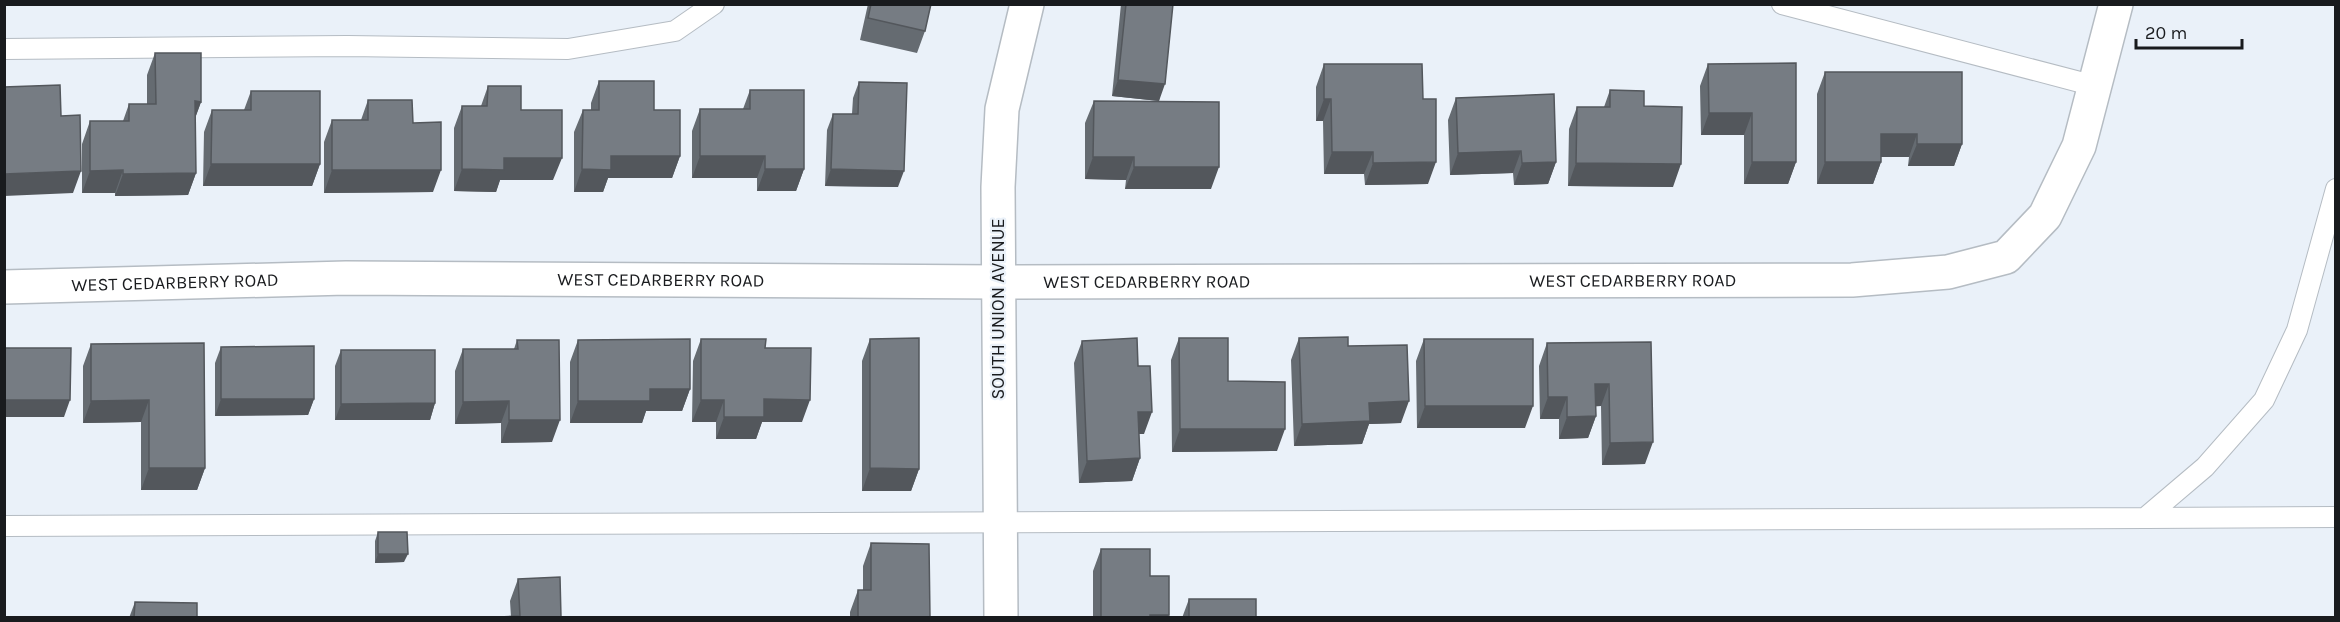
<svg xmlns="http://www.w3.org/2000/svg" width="2340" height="622" font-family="Karla,sans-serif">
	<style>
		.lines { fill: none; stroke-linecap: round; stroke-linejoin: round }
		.service-casing { stroke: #b5bcc3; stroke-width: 22 }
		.minor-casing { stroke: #b5bcc3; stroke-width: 36 }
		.service { stroke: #fff; stroke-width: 20 }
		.minor { stroke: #fff; stroke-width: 33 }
		.wall { fill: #656b71 }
		.shaded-wall { fill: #53575c }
		.building { fill: #767c83; stroke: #53575c; stroke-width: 1.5 }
		.labels { text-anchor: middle; stroke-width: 4.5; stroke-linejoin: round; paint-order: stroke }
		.street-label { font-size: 18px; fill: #191b1e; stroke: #eaf1f9 }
	</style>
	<rect width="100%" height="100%" fill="#eaf1f9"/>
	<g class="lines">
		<g class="service-casing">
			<path id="service" d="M1782,4L2095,86
				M4,49L347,46L568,49L675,31L714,4
				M2145,518L2336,517
				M4,526C718,526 1432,516 2145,518L2205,467L2264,400L2297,330L2336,189"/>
		</g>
		<g class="minor-casing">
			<g id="minor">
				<path id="s1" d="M4,287L346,278L999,282L1852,280L1948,272L2006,257L2045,216L2079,146L2116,4"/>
				<path d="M1001,618L998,187L1002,109L1027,4"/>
			</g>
		</g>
		<use href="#service" class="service"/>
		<use href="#minor" class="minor"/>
	</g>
	<path class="wall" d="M868,4H931L925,31L917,53L860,40Z
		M1121,4H1173L1159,101L1112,96Z
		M155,53L201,102L195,118L196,173L188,195L115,196V193H82V144L90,121H123L129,104H147V75Z
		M1324,64L1423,99L1428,184L1365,185L1364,174H1324L1323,121H1316V87Z
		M1708,64L1796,162L1788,184H1744V135H1701L1700,86Z
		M1825,72L1962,144L1954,166H1908L1909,157H1881V162L1873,184H1817V94Z
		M599,81L654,110L680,156L672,178H608L603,192H574V132L583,110H591V103Z
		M859,82L898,187L825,186L827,130L833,114H852L853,98Z
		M488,86L521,110L553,180H500L496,192L454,191V128L462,106H481Z
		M750,90L804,169L796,191H757V178H692V131L700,109H743Z
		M1610,90L1644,106L1673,187L1568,186L1569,129L1577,107H1604Z
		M251,91L320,164L312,186H203L204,132L212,110H244Z
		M1456,98L1556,162L1548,184L1514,185L1513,173L1450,175L1448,120Z
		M368,100L413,123L433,192L324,193V142L332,120H361Z
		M1094,101L1211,189H1125L1126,180L1085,179V123Z
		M1179,338L1228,381L1277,451L1172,452L1171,360Z
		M1299,338L1348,346L1401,423L1369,424L1362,444L1294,446L1291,360Z
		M701,339L765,348L802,422H762L756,439H716V422H692L693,361Z
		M870,339L919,469L911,491H862V361Z
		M1424,339L1525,428H1417L1416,361Z
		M517,340L552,442L501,443V423L455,424V371L463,349H514Z
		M578,340L690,389L682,411H646L642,423H570V362Z
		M1082,341L1138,366L1144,434H1139L1140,458L1132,481L1079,483L1074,363Z
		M1651,342L1645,464L1602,465L1601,406H1596V416L1588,438L1559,439V419H1540L1539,366L1547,343Z
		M204,343L205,468L197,490H141V422L83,423V366L91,344Z
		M221,347L314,399L308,415L215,416V363Z
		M341,350L435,403L430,420H335V366Z
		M378,532L404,562L375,563V541Z
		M871,543L930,618H850V612L858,590H863V566Z
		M1101,549L1150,576L1168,618H1093V571Z
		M518,579L561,617H511L510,601Z
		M1189,599L1256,618H1182Z
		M135,602L197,618H129Z"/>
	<path class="shaded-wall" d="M1118,80L1165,84L1159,101L1112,96Z
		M1324,99H1331L1323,121H1316Z
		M195,101L201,102L193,124Z
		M1709,113H1752L1744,135H1701Z
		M1881,134H1917L1909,157H1873Z
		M1917,144H1962L1954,166H1908Z
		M1521,151L1513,173L1450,175L1458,153Z
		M1332,152H1373L1364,174H1324Z
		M611,156H680L672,178H608L603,192H574L582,169Z
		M700,156H765L757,178H692Z
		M1093,157H1134L1126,180L1085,179Z
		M504,158H562L553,180H500L496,192L454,191L462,169Z
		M1436,162L1428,184L1365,185L1373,163Z
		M1556,162L1548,184L1514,185L1522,163Z
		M1752,162H1796L1788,184H1744Z
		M1825,162H1881L1873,184H1817Z
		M1576,163L1681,164L1673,187L1568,186Z
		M211,164H320L312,186H203Z
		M1134,167H1219L1211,189H1125Z
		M765,169H804L796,191H757Z
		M831,169L904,171L898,187L825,186Z
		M123,170L115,193H82L90,171Z
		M332,170H441L433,192L324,193Z
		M81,171L73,193L4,196V174Z
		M196,173L188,195L115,196L123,174Z
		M1595,384H1609L1601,406L1587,407Z
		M650,389H690L682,411H646L642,423H570L578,401Z
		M1548,397H1567L1559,419H1540Z
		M221,399H314L308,415L215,416Z
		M764,399L810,400L802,422H762L756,439H716L724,417Z
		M4,400H70L64,417H4Z
		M149,400L141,422L83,423L91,401Z
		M701,400H724L716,422H692Z
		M509,401L501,423L455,424L463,402Z
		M1409,401L1401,423L1369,424L1362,444L1294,446L1302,424L1369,403Z
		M435,403L430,420H335L341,404Z
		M1425,406H1533L1525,428H1417Z
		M1138,412H1152L1144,434H1130Z
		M1596,416L1588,438L1559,439L1567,417Z
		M509,420H560L552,442L501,443Z
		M1180,429H1285L1277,451L1172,452Z
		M1653,442L1645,464L1602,465L1610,443Z
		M1140,458L1132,481L1079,483L1087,461Z
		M149,468H205L197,490H141Z
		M870,468L919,469L911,491H862Z
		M378,554H408L404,562L375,563Z
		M1150,615H1169L1168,618H1149Z"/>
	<path class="building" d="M871,4H931L925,31L868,18Z
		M1126,4H1173L1165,84L1118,80Z
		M155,53H201V102L195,101L196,173L123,174V170L90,171V121H129V104H156Z
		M1796,63V162H1752V113H1709L1708,64Z
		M1324,64H1422L1423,99H1436V162L1373,163V152H1332L1331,99H1324Z
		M1825,72H1962V144H1917V134H1881V162H1825Z
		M599,81H654V110H680V156H611V170L582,169L583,110H599Z
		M859,82L907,83L904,171L831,169L833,114H858Z
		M60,85L61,116L80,115L81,171L4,174V87Z
		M488,86H521V110H562V158H504V170L462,169V106H487Z
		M750,90H804V169H765V156H700V109H750Z
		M1610,90L1644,91V106L1682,107L1681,164L1576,163L1577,107H1610Z
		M251,91H320V164H211L212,110H251Z
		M1554,94L1556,162L1522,163L1521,151L1458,153L1456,98Z
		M368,100H412L413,123L441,122V170H332V120H368Z
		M1094,101L1219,102V167H1134V157H1093Z
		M1348,337V346L1407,345L1409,401L1369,403L1370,421L1302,424L1299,338Z
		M919,338V469L870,468V339Z
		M1137,338L1138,366H1150L1152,412H1138L1140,458L1087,461L1082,341Z
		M1179,338H1228V381L1285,382V429H1180Z
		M690,339V389H650V401H578V340Z
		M701,339H766L765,348H811L810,400L764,399V417H724V400H701Z
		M1424,339H1533V406H1425Z
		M517,340H559L560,420H509V401L463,402V349H518Z
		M1651,342L1653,442L1610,443L1609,384H1595L1596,416L1567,417V397H1548L1547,343Z
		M204,343L205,468H149V400L91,401V344Z
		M314,346V399H221V347Z
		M4,348H71L70,400H4Z
		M341,350H435V403L341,404Z
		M378,532H407L408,554H378Z
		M871,543L929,544L930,618H858V590H871Z
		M1101,549H1150V576H1169V615H1150V618H1101Z
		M560,577L561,617L574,618H475L520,616L518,579Z
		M1189,599H1256V618H1189Z
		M135,602L197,603V618H134Z"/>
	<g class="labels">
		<g class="street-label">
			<text dy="6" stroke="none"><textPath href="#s1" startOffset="657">WEST CEDARBERRY ROAD</textPath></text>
			<text dy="6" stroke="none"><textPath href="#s1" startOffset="1629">WEST CEDARBERRY ROAD</textPath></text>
			<text dy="6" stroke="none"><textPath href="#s1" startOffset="171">WEST CEDARBERRY ROAD</textPath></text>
			<text dy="6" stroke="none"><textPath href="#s1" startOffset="1143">WEST CEDARBERRY ROAD</textPath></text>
			<text transform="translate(998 309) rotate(-90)" y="6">SOUTH UNION AVENUE</text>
		</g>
	</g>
	<rect width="2340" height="622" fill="none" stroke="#191b1e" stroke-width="12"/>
	<path d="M2136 39v9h106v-9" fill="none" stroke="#191b1e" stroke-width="3"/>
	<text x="2145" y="39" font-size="18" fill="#191b1e" stroke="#eaf1f9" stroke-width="4.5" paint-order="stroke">20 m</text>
</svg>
